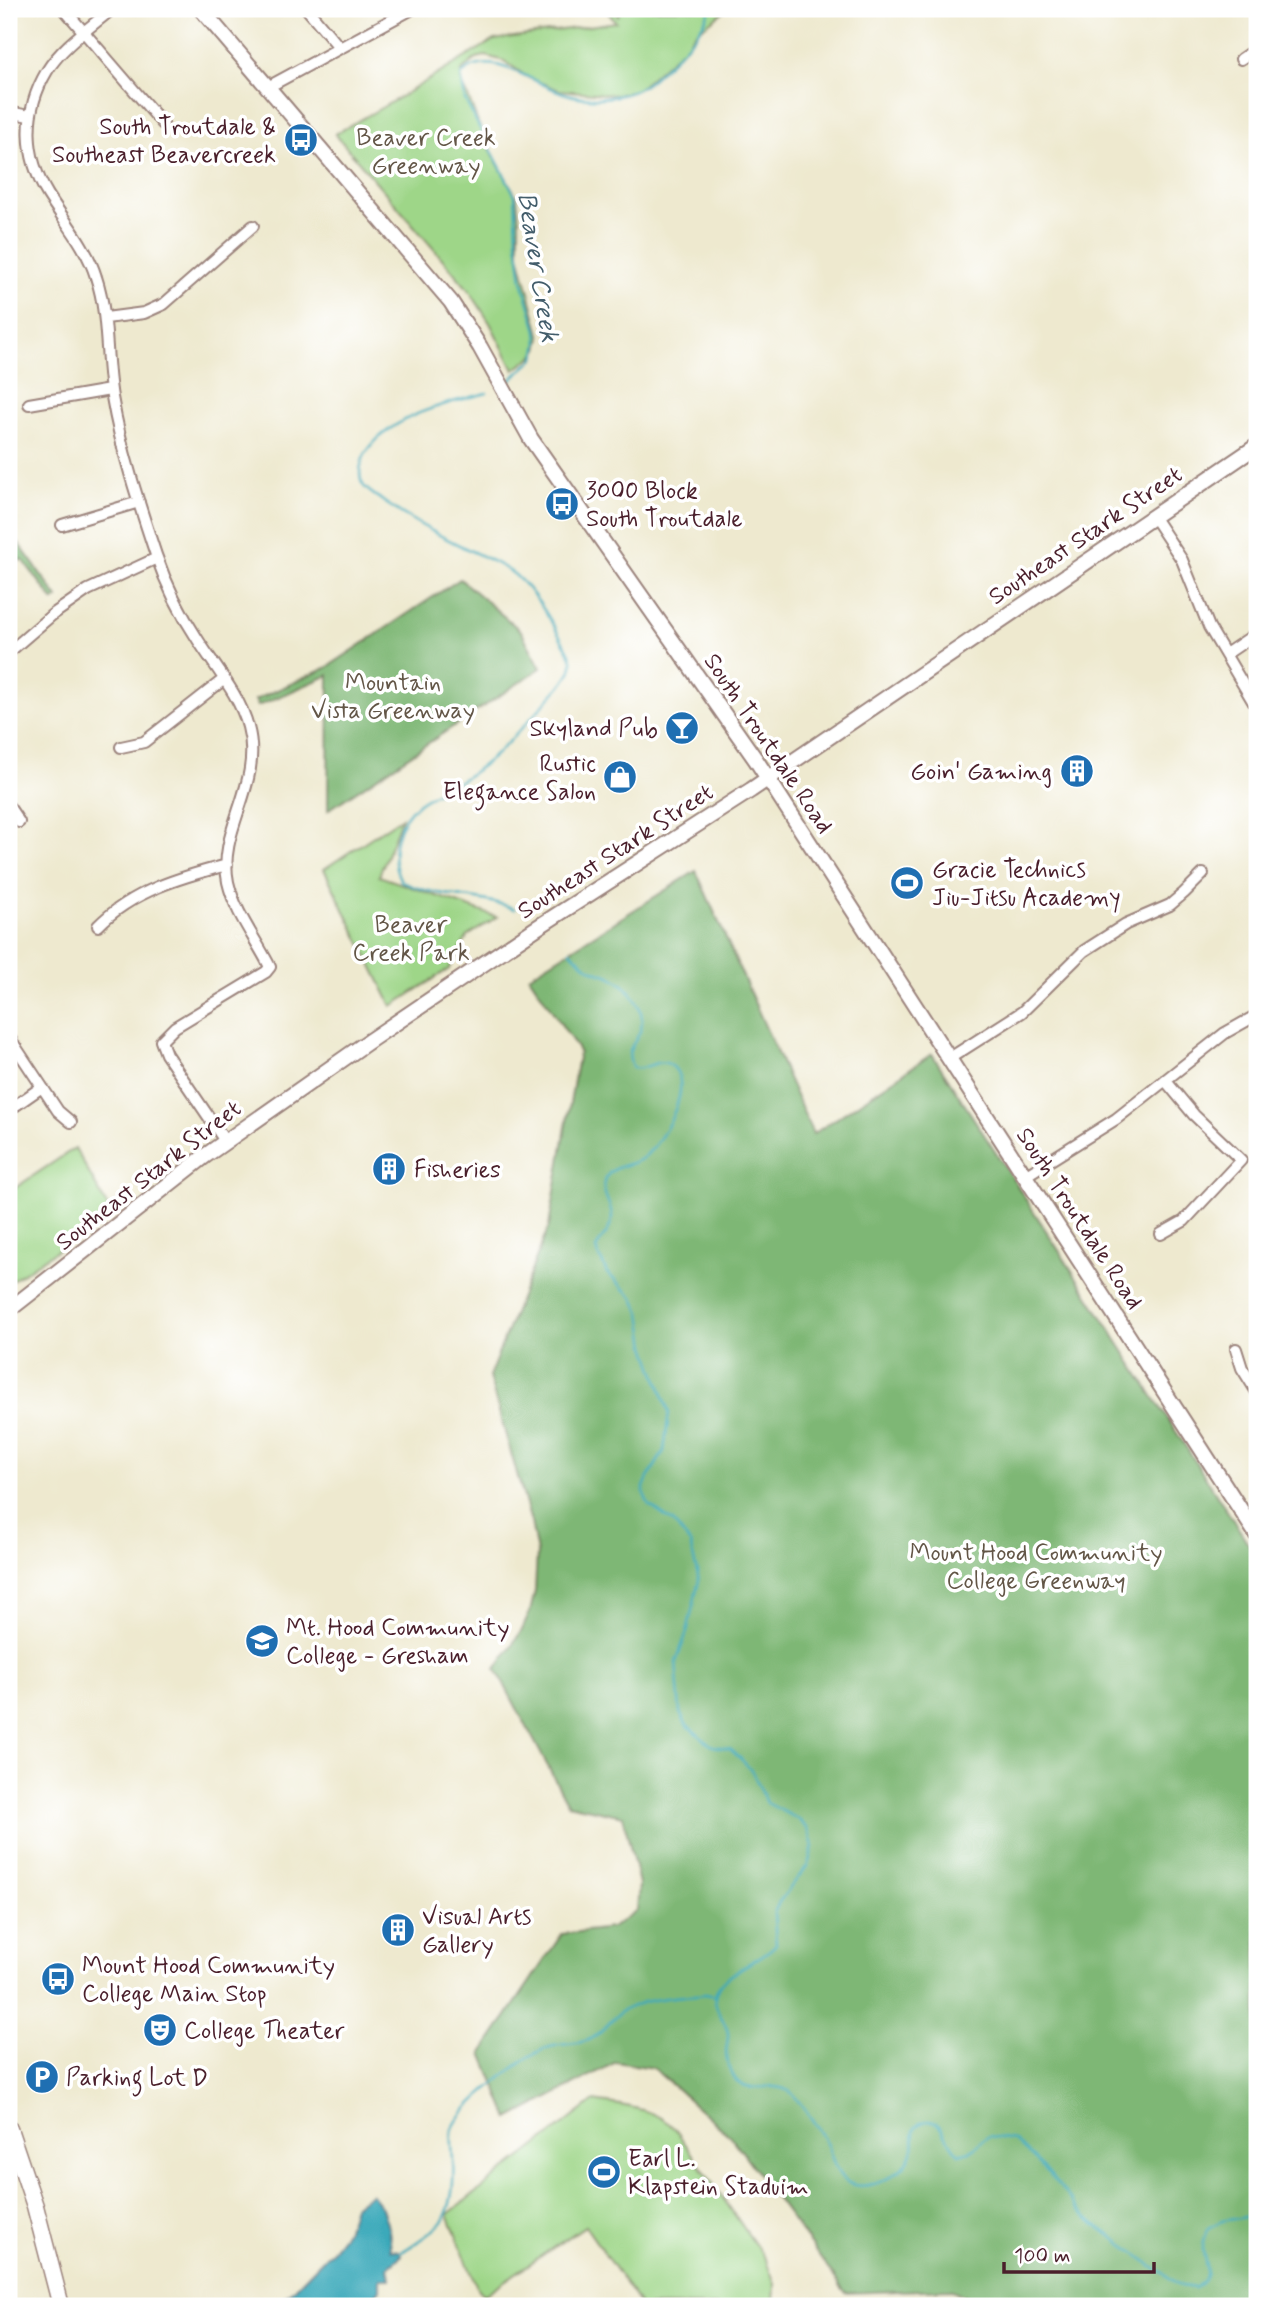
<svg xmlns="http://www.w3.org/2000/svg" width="1266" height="2315" font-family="Mynerve,sans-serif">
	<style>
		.green { fill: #9ed688; stroke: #747a5a; stroke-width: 2 }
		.forest { fill: #7eb774; stroke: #646b50; stroke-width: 2 }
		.water { fill: #3ba9ba; stroke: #426472; stroke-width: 2 }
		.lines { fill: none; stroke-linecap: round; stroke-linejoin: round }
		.stream { stroke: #3ba9ba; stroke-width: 2.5 }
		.minor-casing { stroke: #9c847d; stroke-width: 14 }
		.secondary-casing { stroke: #9c847d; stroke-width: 18 }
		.primary-casing { stroke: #9c847d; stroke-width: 19 }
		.minor { stroke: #fff; stroke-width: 10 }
		.secondary { stroke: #fff; stroke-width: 14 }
		.primary { stroke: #fff; stroke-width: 16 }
		.labels { text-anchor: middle; stroke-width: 7; stroke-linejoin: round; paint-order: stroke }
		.poi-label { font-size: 24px; fill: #4a1f2b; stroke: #fff; text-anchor: start }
		.park-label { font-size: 24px; fill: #635647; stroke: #fff }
		.street-label { font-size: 24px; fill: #4a1f2b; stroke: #fff }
		.water-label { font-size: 26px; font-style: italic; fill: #435d6b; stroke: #fff }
	</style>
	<rect width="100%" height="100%" fill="#fff"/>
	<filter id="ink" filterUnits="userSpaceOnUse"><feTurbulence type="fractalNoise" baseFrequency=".0143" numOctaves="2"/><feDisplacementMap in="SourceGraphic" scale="14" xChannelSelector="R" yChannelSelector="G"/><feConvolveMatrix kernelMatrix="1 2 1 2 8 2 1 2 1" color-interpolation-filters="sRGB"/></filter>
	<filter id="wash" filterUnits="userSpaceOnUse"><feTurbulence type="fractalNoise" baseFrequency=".00686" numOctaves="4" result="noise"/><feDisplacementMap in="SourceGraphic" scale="28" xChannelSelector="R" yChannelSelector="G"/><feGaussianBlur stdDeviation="1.57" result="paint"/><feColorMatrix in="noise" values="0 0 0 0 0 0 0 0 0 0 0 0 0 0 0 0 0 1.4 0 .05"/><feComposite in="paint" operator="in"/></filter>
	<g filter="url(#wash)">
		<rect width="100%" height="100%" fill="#eee9cf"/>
		<path class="green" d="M605,9H611L618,16L621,9H727L695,33L685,47L638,89L617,95L559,90L529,78L504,61L486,56L476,58L462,71L461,79L486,143L517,197L519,220V255L541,338L537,353L514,370L490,323L469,290L335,134L397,99L494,40L616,22Z
			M402,817L379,876L497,917L468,936L449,969L392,1006L324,869Z
			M75,1148L110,1211L94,1225L10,1282L9,1192Z
			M594,2101C624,2106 653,2107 675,2129L766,2260L775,2284L774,2306H641L585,2226L484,2295L478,2290L448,2214Z"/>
		<path class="forest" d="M9,530L58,598L54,601L22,559L9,567Z
			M460,579L521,631L541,668L328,810L329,675L258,706L255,700L326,668Z
			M696,871L813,1134L932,1054L1257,1557V2306H988L950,2289L846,2293L732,2138L653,2068L616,2062L509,2119L482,2053L562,1934L611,1928L637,1910L639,1884L623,1816L568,1804L496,1669L522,1630L530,1612L535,1591L537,1553L531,1522L489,1377L549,1226L579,1051L529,976Z"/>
		<path class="water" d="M371,2194L382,2208L389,2230L391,2250L399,2251L402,2255L388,2267L390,2279H380V2289L374,2296L379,2306H272L292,2291L332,2250L346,2232L354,2206Z"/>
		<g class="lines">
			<path class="stream" d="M508,382L535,358L538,343L537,330L522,280L517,241L515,195L465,100L461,75C489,46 531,83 563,93C584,100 609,100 631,92C646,87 657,74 669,63C686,46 702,32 710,9
				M487,393C446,403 394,415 368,450C361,459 357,475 363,485C368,492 378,497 384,502C409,519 436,534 463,547C481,556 500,563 515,575C534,592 547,614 559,635C570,655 580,661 564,682C541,707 518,734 493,757C481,767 467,777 453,785C442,791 429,795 419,803C396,822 387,854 401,881C436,899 479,894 515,909
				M570,950C576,956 582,964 590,968C596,972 603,973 610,976C628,985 646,1006 641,1028C636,1046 623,1047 633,1068C645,1071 658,1058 669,1064C699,1081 662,1142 644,1157C633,1167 616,1163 607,1176C597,1189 612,1203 612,1217C612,1230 601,1238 596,1249L607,1273L633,1297L641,1313L646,1346L669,1412L664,1451L648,1478L644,1487V1494L649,1505L674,1523L690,1543L699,1580L687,1632L676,1662L680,1713L686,1724L706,1742L713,1746L730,1749L740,1758L752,1771L767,1803L798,1819L808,1829L813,1846L808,1865L779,1902L774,1913L776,1944C762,1962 716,1973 715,1998C714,2010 726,2021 728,2033C729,2041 724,2051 727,2059C739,2107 763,2077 789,2091C793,2093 797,2100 800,2103C809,2114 819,2130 826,2143C833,2157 836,2181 854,2185C876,2189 908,2172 913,2149C915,2138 909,2128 923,2122C928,2121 928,2120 933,2122C943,2125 949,2145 959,2154L970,2151L989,2136L1014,2140L1047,2171L1078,2209L1097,2226L1181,2286L1195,2288C1215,2274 1203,2266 1203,2247C1203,2241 1206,2235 1207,2229L1222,2221L1257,2215
				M398,2254C409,2248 439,2228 444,2219C453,2202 454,2179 453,2161C453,2152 450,2137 453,2129C459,2108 524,2058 544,2049C560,2042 576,2046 591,2039C605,2032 610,2019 622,2011C647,1997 678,1997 706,1994L715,1996"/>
		</g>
	</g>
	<g filter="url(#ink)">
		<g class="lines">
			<g class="minor-casing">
				<path id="minor" d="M64,9L163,124
					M112,9C91,27 62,46 47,71C23,111 24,156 48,195C65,222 87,247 96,277C109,316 105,357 112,397C121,450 139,504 156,555C166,584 181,614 198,640C215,667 240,696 248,727C264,784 217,830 228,882C235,913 256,939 270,967L266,972L175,1027L161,1041L166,1054L225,1141
					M307,9L340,48
					M1241,59L1257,48
					M268,87L412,9
					M9,112L29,116
					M106,318L144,313L164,304L253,226
					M29,404L110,390
					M1153,516L1182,560L1209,627L1257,708
					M62,525L139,502
					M9,652L52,615L88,590L157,558
					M1226,654L1257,633
					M121,747L144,742L223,680
					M9,807L19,822
					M98,926C132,891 181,877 227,865
					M9,1037L58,1111L71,1122
					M950,1058L1022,1012L1084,951L1126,924L1170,905L1184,893L1203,874
					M9,1110L42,1087
					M1025,1176L1116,1119L1225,1033L1257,1015
					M1161,1234L1184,1221L1241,1160L1194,1115L1165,1080
					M1236,1349L1242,1368L1257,1392"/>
			</g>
			<g class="secondary-casing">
				<path id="secondary" d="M201,9L451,302L480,347L531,439L756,760L1257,1535
					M9,1310L205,1156L369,1041L535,929L751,790L1257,446"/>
			</g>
			<g class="primary-casing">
				<path id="primary" d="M9,2129L35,2206L61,2306"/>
			</g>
			<use href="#minor" class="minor"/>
			<use href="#secondary" class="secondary"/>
			<use href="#primary" class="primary"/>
		</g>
	</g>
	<defs>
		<g id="bus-disc" transform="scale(1.75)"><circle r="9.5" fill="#1f6fb2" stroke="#fff"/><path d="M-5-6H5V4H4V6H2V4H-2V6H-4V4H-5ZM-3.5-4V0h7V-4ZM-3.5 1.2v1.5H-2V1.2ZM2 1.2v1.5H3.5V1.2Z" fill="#fff"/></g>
		<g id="bar-disc" transform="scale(1.75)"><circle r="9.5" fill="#1f6fb2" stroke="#fff"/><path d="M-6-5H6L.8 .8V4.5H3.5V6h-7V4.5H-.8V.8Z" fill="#fff"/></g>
		<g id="building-disc" transform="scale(1.75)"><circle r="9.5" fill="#1f6fb2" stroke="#fff"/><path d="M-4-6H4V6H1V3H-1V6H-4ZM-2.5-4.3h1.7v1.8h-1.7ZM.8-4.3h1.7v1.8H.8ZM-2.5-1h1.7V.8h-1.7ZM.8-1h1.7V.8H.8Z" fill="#fff"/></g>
		<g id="shop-disc" transform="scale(1.75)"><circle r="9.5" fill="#1f6fb2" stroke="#fff"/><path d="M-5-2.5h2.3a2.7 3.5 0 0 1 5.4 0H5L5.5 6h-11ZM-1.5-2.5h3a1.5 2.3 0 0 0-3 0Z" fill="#fff"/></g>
		<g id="stadium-disc" transform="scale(1.75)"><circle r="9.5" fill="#1f6fb2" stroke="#fff"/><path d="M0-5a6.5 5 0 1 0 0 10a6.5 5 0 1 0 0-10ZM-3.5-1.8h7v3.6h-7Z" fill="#fff"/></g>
		<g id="university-disc" transform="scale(1.75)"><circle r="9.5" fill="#1f6fb2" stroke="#fff"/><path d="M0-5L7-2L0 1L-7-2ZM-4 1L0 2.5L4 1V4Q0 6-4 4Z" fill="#fff"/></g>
		<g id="theatre-disc" transform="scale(1.75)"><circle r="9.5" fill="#1f6fb2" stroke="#fff"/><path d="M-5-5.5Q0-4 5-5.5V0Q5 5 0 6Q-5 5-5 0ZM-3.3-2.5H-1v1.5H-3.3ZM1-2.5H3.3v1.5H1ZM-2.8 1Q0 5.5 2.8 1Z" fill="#fff"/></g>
		<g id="parking-disc" transform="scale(1.75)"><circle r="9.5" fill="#1f6fb2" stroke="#fff"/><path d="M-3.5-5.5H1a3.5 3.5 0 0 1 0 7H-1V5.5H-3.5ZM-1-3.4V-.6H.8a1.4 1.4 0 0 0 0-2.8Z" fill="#fff"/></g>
	</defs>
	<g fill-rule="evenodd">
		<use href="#bus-disc" x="301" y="140"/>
		<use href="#bus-disc" x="562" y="504"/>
		<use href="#bar-disc" x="682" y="728"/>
		<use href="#building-disc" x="1077" y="771"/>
		<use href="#shop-disc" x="620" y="777"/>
		<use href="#stadium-disc" x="907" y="883"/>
		<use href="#building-disc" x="389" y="1169"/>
		<use href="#university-disc" x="262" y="1641"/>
		<use href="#building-disc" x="398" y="1930"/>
		<use href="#bus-disc" x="58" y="1979"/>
		<use href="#theatre-disc" x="160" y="2030"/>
		<use href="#parking-disc" x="42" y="2077"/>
		<use href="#stadium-disc" x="604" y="2172"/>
	</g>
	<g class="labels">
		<g class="poi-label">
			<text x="276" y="134" text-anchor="end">South Troutdale &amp;<tspan x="276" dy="28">Southeast Beavercreek</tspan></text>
			<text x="586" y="498">3000 Block<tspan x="586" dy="28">South Troutdale</tspan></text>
			<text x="658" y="736" text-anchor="end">Skyland Pub</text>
			<text x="596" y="771" text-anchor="end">Rustic<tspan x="596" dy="28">Elegance Salon</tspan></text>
			<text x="1052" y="779" text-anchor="end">Goin' Gaming</text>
			<text x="932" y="877">Gracie Technics<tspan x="932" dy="28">Jiu-Jitsu Academy</tspan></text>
			<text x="414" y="1177">Fisheries</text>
			<text x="286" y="1635">Mt. Hood Community<tspan x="286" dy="28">College - Gresham</tspan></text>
			<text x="422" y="1924">Visual Arts<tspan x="422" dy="28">Gallery</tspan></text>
			<text x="82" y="1973">Mount Hood Community<tspan x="82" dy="28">College Main Stop</tspan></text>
			<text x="184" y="2038">College Theater</text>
			<text x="66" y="2085">Parking Lot D</text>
			<text x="628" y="2166">Earl L.<tspan x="628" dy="28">Klapstein Staduim</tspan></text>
		</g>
		<g class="park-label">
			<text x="426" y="145">Beaver Creek<tspan x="426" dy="28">Greenway</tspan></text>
			<text x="393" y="690">Mountain<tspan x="393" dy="28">Vista Greenway</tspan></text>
			<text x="411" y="932">Beaver<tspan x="411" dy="28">Creek Park</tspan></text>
			<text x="1036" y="1560">Mount Hood Community<tspan x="1036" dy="28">College Greenway</tspan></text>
		</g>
		<g class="street-label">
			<text transform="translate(1085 535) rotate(-34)" y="8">Southeast Stark Street</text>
			<text transform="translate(769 743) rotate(56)" y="8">South Troutdale Road</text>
			<text transform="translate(615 851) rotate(-33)" y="8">Southeast Stark Street</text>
			<text transform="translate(148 1175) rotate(-38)" y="8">Southeast Stark Street</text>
			<text transform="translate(1080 1218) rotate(57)" y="8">South Troutdale Road</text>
		</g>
		<g class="water-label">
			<text transform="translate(539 267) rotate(81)" y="9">Beaver Creek</text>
		</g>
	</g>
	<rect width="1266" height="2315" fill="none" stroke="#fff" stroke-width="35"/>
	<path d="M1004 2262v10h150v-10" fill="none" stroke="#4a1f2b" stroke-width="3.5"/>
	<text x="1014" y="2262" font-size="21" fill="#4a1f2b" stroke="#ffffff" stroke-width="5" paint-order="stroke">100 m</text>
</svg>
